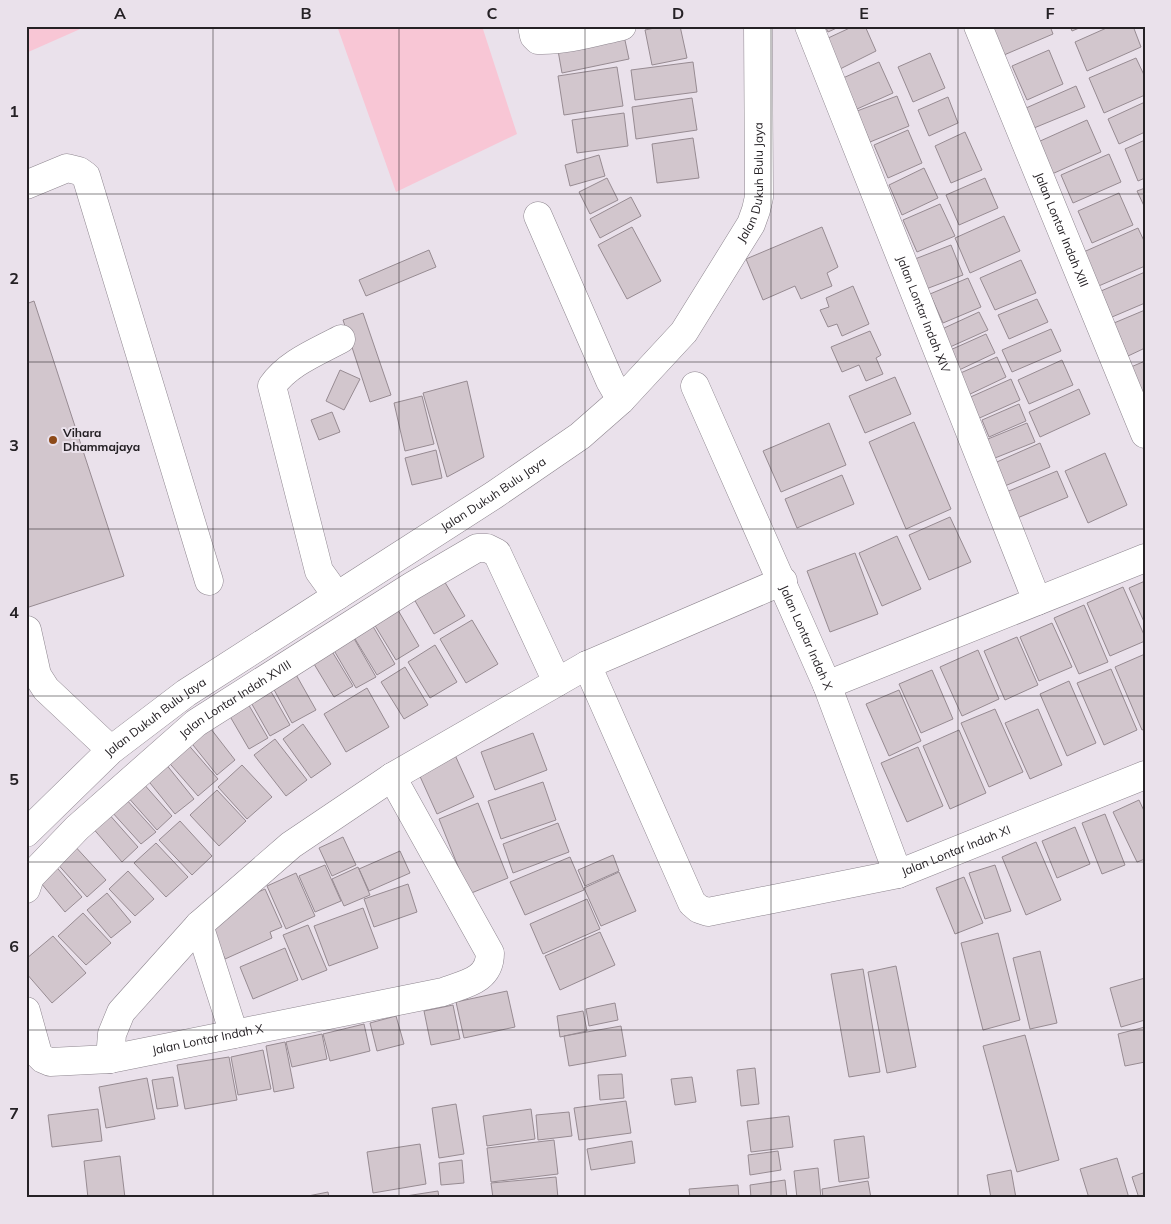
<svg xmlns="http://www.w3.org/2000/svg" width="1171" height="1224" font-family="Mulish,sans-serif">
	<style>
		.green { fill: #f8c6d5 }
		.building { fill: #d2c6cd; stroke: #978b92 }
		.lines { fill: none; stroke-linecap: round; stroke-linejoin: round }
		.minor-casing { stroke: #8e868f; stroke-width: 29 }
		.minor { stroke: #fff; stroke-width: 28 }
		.grid { fill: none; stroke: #252125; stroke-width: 1; stroke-opacity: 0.55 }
		.poi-dot { fill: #8d4a19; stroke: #eae1eb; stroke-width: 2 }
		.labels { text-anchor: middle; stroke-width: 4; stroke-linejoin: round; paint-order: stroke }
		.street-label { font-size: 12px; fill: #252125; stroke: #eae1eb }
		.poi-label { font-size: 12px; font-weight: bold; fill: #252125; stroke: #eae1eb; text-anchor: start }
		.neatline { fill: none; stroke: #252125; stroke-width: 2 }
		.grid-label { font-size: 16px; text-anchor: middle; font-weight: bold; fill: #252125 }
	</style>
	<rect width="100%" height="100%" fill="#eae1eb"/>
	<path class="green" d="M26,26H87L26,53Z
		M337,26H482L517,134L396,192Z"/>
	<path class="building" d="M664,26H680L687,58L652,65L645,30Z
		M825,26H841L828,32Z
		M854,26H865L876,51L840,69L826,39Z
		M992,26H1050L1053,34L1004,55Z
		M1070,26H1084L1072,31Z
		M1111,26H1133L1141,47L1087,71L1075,42Z
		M623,31L629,59L562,73L557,45Z
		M1049,50L1063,84L1027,100L1012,66Z
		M930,53L945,88L913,102L898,67Z
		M1136,58L1145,77V95L1104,113L1089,78Z
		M693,62L697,92L635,100L631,70Z
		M879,62L893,93L857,109L843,78Z
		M617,67L623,106L564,115L558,76Z
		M1076,86L1085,107L1034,128L1026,108Z
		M897,96L909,126L870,142L857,111Z
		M948,97L958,123L929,136L918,110Z
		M692,98L697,130L636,139L632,107Z
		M1145,102V132L1119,144L1108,119Z
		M624,113L628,146L577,153L572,120Z
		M1087,120L1101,152L1052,174L1038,142Z
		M908,130L922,163L888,178L874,145Z
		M965,132L982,170L951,183L935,146Z
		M693,138L699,178L657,183L652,144Z
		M1145,140V178L1138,181L1125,149Z
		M1109,154L1121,182L1073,203L1061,175Z
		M599,155L605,176L570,186L565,165Z
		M924,168L938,198L902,215L889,185Z
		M607,178L618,200L590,214L579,192Z
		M985,178L998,208L959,225L946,195Z
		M1145,188V208L1137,191Z
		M1119,193L1133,225L1092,243L1078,211Z
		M631,197L641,216L600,238L590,219Z
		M940,204L955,236L917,252L903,220Z
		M1004,216L1020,251L970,273L955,238Z
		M632,227L661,281L627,299L598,245Z
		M822,227L838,267L827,273L832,286L801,299L795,286L763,300L746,259Z
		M1138,228L1145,243V266L1094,288L1079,254Z
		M951,245L963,275L926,289L915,259Z
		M429,250L436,267L366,296L359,280Z
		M1021,260L1036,293L995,310L980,278Z
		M1145,272V303L1112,317L1101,291Z
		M968,278L981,307L943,323L930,294Z
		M853,286L869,324L842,336L837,324L828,327L820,310L829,307L826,298Z
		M1037,299L1048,322L1009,339L998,315Z
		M34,301L124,576L26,608V304Z
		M1145,310V348L1128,356L1114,323Z
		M979,312L988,330L950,347L942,329Z
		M363,313L391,395L370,402L343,320Z
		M1051,329L1061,351L1012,372L1002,350Z
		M870,331L881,355L876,358L883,374L866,381L859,365L842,372L831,347Z
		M986,334L995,353L957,371L948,351Z
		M997,357L1006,377L966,396L956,375Z
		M1062,360L1073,385L1029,404L1018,380Z
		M1145,361V397H1144L1131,367Z
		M340,370L360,379L344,410L326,401Z
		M895,377L911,414L865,433L849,396Z
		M1011,379L1020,400L975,420L966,399Z
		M467,381L484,457L447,477L423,393Z
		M1079,389L1090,414L1040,437L1029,412Z
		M422,396L434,444L405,451L394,403Z
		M1019,404L1026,421L989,437L982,420Z
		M332,412L340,432L319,440L311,420Z
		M914,422L951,509L906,529L869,442Z
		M829,423L846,465L781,492L763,451Z
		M1027,423L1035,442L990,460L983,441Z
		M1040,443L1050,467L1000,488L990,465Z
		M436,450L442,478L412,485L405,458Z
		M1105,453L1127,505L1088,523L1065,471Z
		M1057,471L1068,497L1010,521L999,495Z
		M842,475L854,504L797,528L785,499Z
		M950,517L971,562L929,580L909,535Z
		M897,536L921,589L882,606L859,553Z
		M855,553L878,614L830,632L807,571Z
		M440,574L465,616L434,634L410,592Z
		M1145,581V624L1129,588Z
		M1123,587L1145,637V641L1110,656L1087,603Z
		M395,605L419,646L396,660L371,619Z
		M1084,605L1108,662L1079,674L1054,618Z
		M472,620L498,664L466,683L440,639Z
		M371,623L395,664L377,675L352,634Z
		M1052,623L1072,667L1039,681L1020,637Z
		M352,635L376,677L356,688L332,647Z
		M1017,637L1038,685L1005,700L984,651Z
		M435,645L457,682L430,698L408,662Z
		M330,648L353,686L334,697L311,659Z
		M978,650L999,699L962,716L940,667Z
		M1145,654V729L1142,730L1115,667Z
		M405,667L428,705L404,719L381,682Z
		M1111,669L1137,730L1104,745L1077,683Z
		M932,670L953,719L921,733L899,684Z
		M294,671L316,710L292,723L271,684Z
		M1069,681L1096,743L1067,756L1040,694Z
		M269,688L290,725L270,736L249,699Z
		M367,688L389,727L346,752L324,714Z
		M899,690L921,741L889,756L866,704Z
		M247,702L268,738L249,749L228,713Z
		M995,709L1023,772L989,787L961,723Z
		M1038,709L1062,765L1030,779L1005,723Z
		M204,720L235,760L217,775L185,735Z
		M303,724L331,764L311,778L283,739Z
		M959,730L986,793L950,809L923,746Z
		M533,733L547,770L495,790L481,752Z
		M275,739L307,780L286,796L254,755Z
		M185,741L218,779L198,796L165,758Z
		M918,747L943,806L907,822L881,763Z
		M455,755L474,797L437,814L418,772Z
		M165,763L194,799L175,814L146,778Z
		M242,765L272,797L247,819L218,787Z
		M142,782L172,816L157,830L126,795Z
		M543,782L556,820L501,839L488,801Z
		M217,790L246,821L219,846L190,815Z
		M125,798L156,832L141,844L111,811Z
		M1139,800L1145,813V859L1137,862L1113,812Z
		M478,803L508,878L469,894L439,819Z
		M107,812L138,847L122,862L91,826Z
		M1105,814L1125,865L1102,874L1082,823Z
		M180,821L212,856L192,875L159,840Z
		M558,823L569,852L513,873L503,844Z
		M1075,827L1090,864L1057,878L1042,841Z
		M343,837L356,865L332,876L319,848Z
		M1036,842L1061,900L1026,915L1002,857Z
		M72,843L106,880L87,897L54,860Z
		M156,843L188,877L166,897L134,863Z
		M400,851L410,873L369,891L359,869Z
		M613,855L619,871L585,886L578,870Z
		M570,857L584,890L525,915L510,882Z
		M53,863L82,897L65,912L36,877Z
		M325,865L341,901L315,912L299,876Z
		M995,865L1011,911L985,919L969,873Z
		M358,867L370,895L344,906L332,879Z
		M128,871L154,899L135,916L109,889Z
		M619,872L636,911L601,926L584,888Z
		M296,873L315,916L286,929L267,886Z
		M964,877L983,923L955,934L936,888Z
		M408,884L417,912L374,927L364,899Z
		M265,889L282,927L270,932L272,938L225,959L209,921L231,904Z
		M107,893L131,922L111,938L87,910Z
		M587,899L600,929L543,954L530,924Z
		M363,908L378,948L329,966L314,926Z
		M83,913L111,943L86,965L58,936Z
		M308,925L327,970L302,980L283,935Z
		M600,932L615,965L560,990L545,956Z
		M998,933L1020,1020L983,1030L961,943Z
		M53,936L86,973L52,1003L26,973V959Z
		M285,948L298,980L253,999L240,967Z
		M1040,951L1057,1023L1030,1029L1013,958Z
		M896,966L916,1067L887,1073L868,972Z
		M863,969L880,1072L849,1077L831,974Z
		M1145,978V1020L1121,1027L1110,988Z
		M507,991L515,1027L464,1038L456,1002Z
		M615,1003L618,1020L589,1026L586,1009Z
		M453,1005L460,1039L431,1045L424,1011Z
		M583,1011L587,1031L560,1037L557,1016Z
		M396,1016L404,1044L377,1051L370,1023Z
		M364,1024L370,1051L330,1061L323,1034Z
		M621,1026L626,1056L569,1066L564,1036Z
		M1145,1027V1062L1125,1066L1118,1034Z
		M322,1034L327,1059L292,1067L286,1042Z
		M1025,1035L1059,1160L1017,1172L983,1046Z
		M285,1042L294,1088L274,1092L266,1046Z
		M263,1050L271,1089L238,1095L231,1057Z
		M229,1057L237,1100L185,1109L177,1065Z
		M755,1068L759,1104L741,1106L737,1070Z
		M622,1074L624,1098L600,1100L598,1075Z
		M173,1077L178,1106L157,1109L152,1080Z
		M692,1077L696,1102L675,1105L671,1079Z
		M147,1078L155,1119L106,1128L99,1087Z
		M626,1101L631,1133L579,1140L574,1108Z
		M456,1104L464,1154L439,1158L432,1108Z
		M98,1109L102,1141L52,1147L48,1115Z
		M531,1109L535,1139L487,1146L483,1116Z
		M569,1112L572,1136L538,1140L536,1115Z
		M789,1116L793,1147L751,1152L747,1121Z
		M864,1136L869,1178L839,1182L834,1140Z
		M554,1140L558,1174L491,1182L487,1148Z
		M632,1141L635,1163L591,1170L587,1149Z
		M420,1144L426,1184L373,1193L367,1152Z
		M778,1151L781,1170L750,1175L748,1155Z
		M120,1156L125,1198H88L84,1161Z
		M1117,1158L1129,1198H1089L1080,1169Z
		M462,1160L464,1183L441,1185L439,1163Z
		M818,1168L821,1198H797L794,1171Z
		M1011,1170L1016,1198H991L987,1175Z
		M1143,1173L1145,1179V1198H1139L1132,1177Z
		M556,1177L558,1198H493L491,1183Z
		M785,1180L787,1198H751L750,1185Z
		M868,1181L871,1198H823L822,1189Z
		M738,1185L739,1198H690L689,1189Z
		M438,1191L439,1198H393Z
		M328,1192L329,1198H298Z"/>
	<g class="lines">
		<g class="minor-casing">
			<g id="minor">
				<path d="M532,26L534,36L538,40C566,41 595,32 622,26"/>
				<path id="s1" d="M809,26L1037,601"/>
				<path id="s2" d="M978,26L1145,434"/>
				<path d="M26,185L67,168L79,171L86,176L209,581"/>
				<path d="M538,216L610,381L621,400"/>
				<path id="s3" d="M695,386L827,685L898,874"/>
				<path d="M337,596L319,571L272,386C288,363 317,352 341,339"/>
				<path d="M27,630L37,675L46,689L111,750"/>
				<path id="s4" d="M587,665L692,903L699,909L708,912L898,874L1145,775"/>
				<path d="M827,685L1145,558"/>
				<path id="s5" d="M26,833L111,750L186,693L494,495L580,436L621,400L684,332L751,224L756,210L759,197L758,26"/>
				<path id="s6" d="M26,889L30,877L77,828L196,723L412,586L477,548H487L497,553L557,682"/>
				<path d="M199,925L234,1034"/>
				<path id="s7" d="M26,1011L38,1054L43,1059L50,1062L110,1059L443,992C464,984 490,981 490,953L392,777"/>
				<path d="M110,1059L112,1034L121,1012L199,925L291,845L392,777L587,665L783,581"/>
			</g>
		</g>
		<use href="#minor" class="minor"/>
	</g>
	<path class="grid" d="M213,26V1198M399,26V1198M585,26V1198M771,26V1198M958,26V1198M26,194H1145M26,362H1145M26,529H1145M26,696H1145M26,862H1145M26,1030H1145"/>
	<circle class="poi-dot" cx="53" cy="440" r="5"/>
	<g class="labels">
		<g class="street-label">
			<text dy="4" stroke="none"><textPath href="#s5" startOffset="999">Jalan Dukuh Bulu Jaya</textPath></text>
			<text dy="4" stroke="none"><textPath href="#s2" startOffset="220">Jalan Lontar Indah XIII</textPath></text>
			<text dy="4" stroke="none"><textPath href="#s1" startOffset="310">Jalan Lontar Indah XIV</textPath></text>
			<text dy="4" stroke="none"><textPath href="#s5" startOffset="579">Jalan Dukuh Bulu Jaya</textPath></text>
			<text dy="4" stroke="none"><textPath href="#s3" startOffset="275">Jalan Lontar Indah X</textPath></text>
			<text dy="4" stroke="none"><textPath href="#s6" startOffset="285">Jalan Lontar Indah XVIII</textPath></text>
			<text dy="4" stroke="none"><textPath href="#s5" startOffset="174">Jalan Dukuh Bulu Jaya</textPath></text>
			<text dy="4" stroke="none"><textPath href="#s4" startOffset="535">Jalan Lontar Indah XI</textPath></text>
			<text dy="4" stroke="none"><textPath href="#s7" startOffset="219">Jalan Lontar Indah X</textPath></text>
		</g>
		<g class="poi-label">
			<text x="63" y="437">Vihara<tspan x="63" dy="14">Dhammajaya</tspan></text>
		</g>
	</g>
	<rect width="1171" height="1224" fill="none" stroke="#eae1eb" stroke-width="55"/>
	<rect x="28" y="28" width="1116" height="1168" class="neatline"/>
	<g class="grid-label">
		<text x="120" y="19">A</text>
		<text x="306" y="19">B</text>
		<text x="492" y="19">C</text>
		<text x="678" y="19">D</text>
		<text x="864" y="19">E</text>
		<text x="1050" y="19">F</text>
		<text x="14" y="117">1</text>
		<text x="14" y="284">2</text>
		<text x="14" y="451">3</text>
		<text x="14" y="618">4</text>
		<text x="14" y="785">5</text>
		<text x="14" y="952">6</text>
		<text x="14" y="1119">7</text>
	</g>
</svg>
